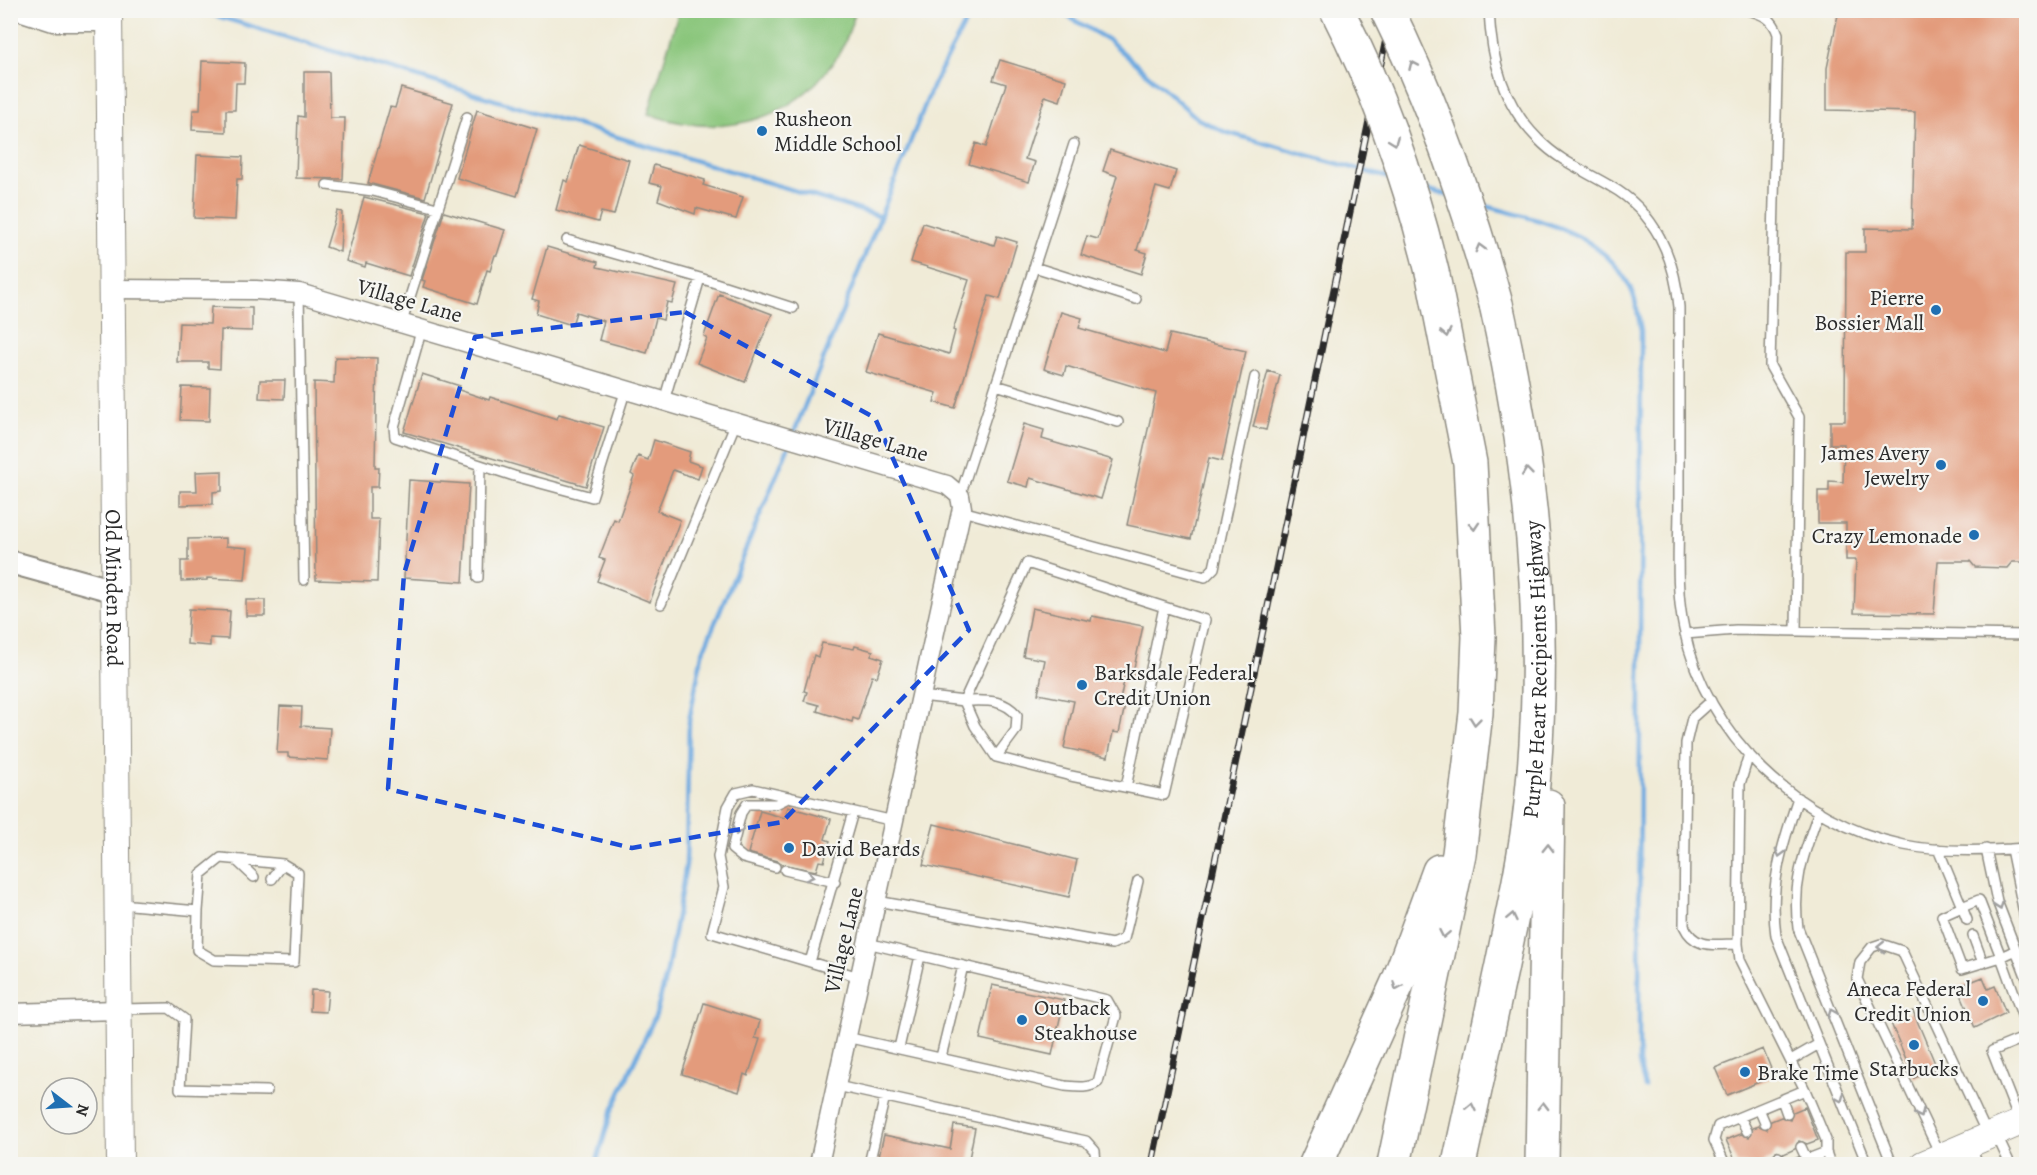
<svg xmlns="http://www.w3.org/2000/svg" width="2037" height="1175" font-family="Alegreya,serif">
	<style>
		.green { fill: #8ac67b; stroke: #5a7853; stroke-width: 1.5 }
		.lines { fill: none; stroke-linecap: round; stroke-linejoin: round }
		.stream { stroke: #6faae0; stroke-width: 4.5 }
		.building { fill: #e39b7b }
		.service-casing { stroke: #8e8b81; stroke-width: 12 }
		.minor-casing { stroke: #8e8b81; stroke-width: 21 }
		.tertiary-casing { stroke: #8e8b81; stroke-width: 26 }
		.secondary-casing { stroke: #8e8b81; stroke-width: 28 }
		.motorway-casing { stroke: #8e8b81; stroke-width: 36 }
		.service { stroke: #fff; stroke-width: 9 }
		.minor { stroke: #fff; stroke-width: 18 }
		.tertiary { stroke: #fff; stroke-width: 22 }
		.secondary { stroke: #fff; stroke-width: 26 }
		.motorway { stroke: #fff; stroke-width: 33 }
		.rail-casing { stroke: #2b2b2b; stroke-width: 7 }
		.rail { stroke: #f6f6f2; stroke-width: 4.5; stroke-dasharray: 14; stroke-linecap: butt }
		.motorway-bridge-casing { stroke: #8e8b81; stroke-width: 36; stroke-linecap: butt }
		.motorway-bridge { stroke: #fff; stroke-width: 33 }
		.oneway { stroke: #a0a0a0 }
		.marked { fill: none; stroke: #1d4ed8; stroke-width: 4.5; stroke-dasharray: 12 8; stroke-linejoin: round }
		.poi-dot { fill: #1f6fb2; stroke: #f6f6f2; stroke-width: 2 }
		.labels { text-anchor: middle; stroke-width: 4.5; stroke-linejoin: round; paint-order: stroke }
		.poi-label { font-size: 22px; fill: #2b2b2b; stroke: #f6f6f2; text-anchor: start }
		.street-label { font-size: 22px; fill: #2b2b2b; stroke: #f6f6f2 }
	</style>
	<rect width="100%" height="100%" fill="#f6f6f2"/>
	<filter id="ink" filterUnits="userSpaceOnUse"><feTurbulence type="fractalNoise" baseFrequency=".0167" numOctaves="2"/><feDisplacementMap in="SourceGraphic" scale="12" xChannelSelector="R" yChannelSelector="G"/><feConvolveMatrix kernelMatrix="1 2 1 2 8 2 1 2 1" color-interpolation-filters="sRGB"/></filter>
	<filter id="wash" filterUnits="userSpaceOnUse"><feTurbulence type="fractalNoise" baseFrequency=".008" numOctaves="4" result="noise"/><feDisplacementMap in="SourceGraphic" scale="24" xChannelSelector="R" yChannelSelector="G"/><feGaussianBlur stdDeviation="1.35" result="paint"/><feColorMatrix in="noise" values="0 0 0 0 0 0 0 0 0 0 0 0 0 0 0 0 0 1.4 0 .05"/><feComposite in="paint" operator="in"/></filter>
	<g filter="url(#wash)">
		<rect width="100%" height="100%" fill="#f0ebd7"/>
		<path class="green" d="M679,11V10L856,11C851,24 848,38 841,50C835,62 825,73 816,83C769,129 709,135 648,114Z"/>
		<g class="lines">
			<path class="stream" d="M197,10L879,216
				M1057,10L1110,41L1198,119L1225,132L1393,179
				M1421,188L1451,196
				M1479,204C1538,221 1601,229 1631,289C1637,301 1638,317 1641,330L1639,1063L1645,1087
				M793,435L933,85L972,10
				M596,1164L611,1113L656,1014L667,972L686,865L689,721L702,654L790,443"/>
		</g>
		<g id="blocks">
			<path class="building" d="M1839,10H2026V562H2012L2007,568L1975,567L1970,561H1938L1934,614L1854,613L1856,560H1846V523H1818V491H1829V481L1843,482L1844,444H1830V421H1845L1846,252H1865V228L1912,229L1915,112L1827,110V68Z
				M1000,60L1066,80L1060,101L1045,96L1025,159L1035,162L1029,182L969,164L976,143L986,147L1006,84L993,80Z
				M202,61L245,63L244,83H236L235,110H226V132L192,130L193,110H200Z
				M304,72H329L330,118H345L343,179L296,178L298,116L304,117Z
				M401,88L453,103L425,198L368,183L390,107L395,108Z
				M477,110L537,129L517,196L457,178Z
				M579,145L629,160L614,215L601,212L598,222L556,210L564,180L568,182Z
				M1110,150L1176,171L1170,191L1156,187L1137,250L1147,253L1141,274L1081,255L1087,236L1098,239L1117,176L1103,171Z
				M197,155L243,157L242,179H237L235,220L194,218Z
				M654,165L705,180L703,185L743,197L736,219L696,208L695,214L658,200L662,186L649,183Z
				M364,197L429,213L409,276L366,263L365,267L346,261Z
				M337,211L342,212L340,252L326,247Z
				M444,212L505,230L497,255H495L490,271L487,270L477,304L423,287L425,281L422,280Z
				M923,223L994,245L997,236L1017,242L1000,299L989,296L955,408L934,402L937,393L866,372L878,333L949,354L955,331L953,330L969,280L911,262Z
				M547,247L598,262L597,267L677,285L672,303L667,302L663,320L656,318L647,353L599,340L604,321L576,312L572,325L536,314L539,301L532,299Z
				M719,294L772,314L745,382L697,363L707,338L704,336Z
				M211,307L252,308V331L221,330L220,369L208,368V362H177L179,323L210,324Z
				M1061,312L1082,318L1079,328L1165,353L1170,334L1246,351L1222,461L1209,458L1191,539L1127,525L1156,393L1066,366L1064,375L1044,369Z
				M335,357L377,358L375,467H379L378,487H370V519H379L377,582L316,580L314,382L334,383Z
				M1268,371L1280,375L1266,430L1253,427Z
				M422,374L460,386L459,390L489,400L490,397L557,419L559,414L604,427L586,486L404,432Z
				M260,380H285L284,399L259,398Z
				M182,387L210,388L209,421L180,420Z
				M1024,424L1044,430L1042,439L1113,460L1101,499L1030,478L1028,487L1007,481Z
				M654,440L690,452L688,461L702,466L698,479L673,470L657,511L680,520L650,602L597,581L605,560L599,558L614,519L618,521L634,476L631,474L638,456L648,460Z
				M222,471V491L213,492V504L180,505V491H197L196,472Z
				M409,480L469,484L463,582L404,578Z
				M226,538V546L248,548L245,580L207,578V580L181,581V561H188V539Z
				M246,600H265V616H246Z
				M1032,608L1091,621L1092,616L1143,626L1132,677L1125,676L1120,700L1126,701L1119,733L1113,732L1108,757L1064,748L1074,701L1038,694L1045,660L1023,656Z
				M189,609L230,611L228,639L210,638V646L187,644Z
				M822,643L854,649L855,646L873,651L871,655L883,659L877,677L872,676L858,720L853,718L852,722L817,711L819,705L804,701L807,692L804,691L814,655L818,657Z
				M280,706L302,707L301,726L330,728L328,760L288,757V753H277Z
				M788,807L831,819L825,839L830,841L824,862L819,861L816,871L781,864L777,861L748,853L760,811L785,818Z
				M934,824L1077,860L1069,897L923,865Z
				M1983,977L1988,989L1995,986L2006,1013L1975,1028L1958,987Z
				M992,985L1064,1000L1052,1055L980,1039Z
				M311,990L328,991L326,1012L310,1011Z
				M704,1003L760,1021L755,1038L760,1039L748,1076L744,1074L739,1092L682,1074Z
				M1913,1011L1937,1068L1914,1078L1890,1021Z
				M1763,1049L1774,1076L1727,1095L1715,1068Z
				M1805,1107L1818,1140L1807,1144L1799,1141L1795,1149L1784,1154L1776,1151L1772,1159L1759,1164H1737L1726,1140L1741,1134L1749,1137L1753,1128L1759,1126L1767,1129L1771,1121L1781,1117L1790,1120L1793,1112Z
				M954,1125L975,1128L968,1164H877L884,1135L950,1149Z"/>
		</g>
	</g>
	<g filter="url(#ink)">
		<use href="#blocks" fill-opacity="0" stroke="#8e8b81" stroke-width="1.5"/>
		<g class="lines">
			<g class="service-casing">
				<path id="service" d="M1489,10C1491,59 1503,104 1538,139C1559,161 1585,171 1610,186C1655,211 1675,258 1679,307C1679,372 1679,437 1679,502C1679,544 1675,588 1684,629C1706,736 1798,823 1904,845C1943,853 1988,851 2026,848
					M1747,10C1764,14 1773,19 1778,34L1770,366L1799,417L1796,631
					M327,185L373,191L437,208
					M567,240L700,278
					M1034,267L1136,299
					M299,293L304,580
					M402,322L467,117
					M422,328L394,427L395,437L514,476L592,497L626,389
					M996,385L1118,422
					M664,401L700,278L793,308
					M960,496L1074,144
					M962,511L1205,577L1214,568L1255,377
					M478,578L480,465
					M661,604L736,422
					M1685,634L1736,630L2026,635
					M921,696L964,701L1027,563L1205,620L1164,795L1071,776L996,757L975,726L964,701C985,701 1003,698 1017,715L1016,730L996,757
					M1711,701L1692,718L1686,743L1684,926C1695,950 1715,944 1738,944
					M1126,787L1164,607
					M1798,798C1782,845 1769,886 1776,936L1867,1164
					M1819,811C1804,853 1792,883 1798,928L1892,1164
					M853,812L810,962L712,933L724,887L718,857L728,807L736,793L753,789L894,821
					M1938,849L1962,907L1942,916L1962,969L2001,957L1979,900L1962,907L1967,920
					M1986,849L1997,901L2026,976
					M2011,849L2026,923
					M235,859L254,877
					M775,867L743,858L732,849L741,813L747,804H776L790,797
					M785,870L835,882
					M272,879L283,864
					M877,901L1112,944L1124,939L1138,881
					M120,904L198,911L197,950L214,960L294,962L298,873L283,864L221,858L201,874L198,911
					M1973,936L1983,963
					M2016,950L2001,957L2026,1026
					M810,962L859,977
					M121,1009L169,1008L184,1019L180,1089L267,1091
					M846,1037L1065,1086C1076,1087 1089,1089 1098,1082L1116,1016L1107,1000L867,943
					M899,1048L920,956
					M941,1057L963,966
					M1791,1060L1819,1044
					M837,1086L1086,1141L1095,1151L1096,1164
					M1782,1100L1787,1114
					M1759,1109L1765,1123
					M1740,1117L1747,1131
					M2019,1120L1992,1051L2026,1037
					M1996,1134L2010,1164
					M1970,1145L1978,1164
					M1801,1147L1807,1160
					M1826,1152L1830,1164
					M1941,1156L1857,979L1860,962L1872,947L1881,944L1902,951L1987,1134
					M1778,1157L1781,1164
					M869,1164L885,1096
					M1725,1164L1714,1140L1718,1126L1805,1090L1740,960L1738,944L1740,784L1749,754
					M1795,1164L1826,1152V1140L1805,1090"/>
			</g>
			<g class="minor-casing">
				<path id="minor" d="M16,10L53,22H109
					M112,289L256,290L299,293L947,485L960,496L962,508L819,1164
					M10,1013L118,1010"/>
			</g>
			<g class="tertiary-casing">
				<path id="tertiary" d="M10,562L115,591"/>
			</g>
			<g class="secondary-casing">
				<g id="secondary">
					<path id="s1" d="M109,10L120,1164"/>
					<path d="M1923,1164L2026,1120"/>
				</g>
			</g>
			<g class="motorway-casing">
				<g id="motorway">
					<path d="M1316,1164L1399,980L1439,871"/>
					<path d="M1394,1164L1459,854L1476,713L1479,637L1470,463L1433,276"/>
					<path id="s2" d="M1459,1164C1473,1098 1488,1031 1502,965C1513,911 1525,858 1531,804C1549,636 1533,468 1496,304"/>
					<path d="M1542,1164L1548,806"/>
				</g>
			</g>
			<use href="#service" class="service"/>
			<use href="#minor" class="minor"/>
			<use href="#tertiary" class="tertiary"/>
			<use href="#secondary" class="secondary"/>
			<use href="#motorway" class="motorway"/>
			<g class="rail-casing">
				<path id="rail" d="M1152,1164L1392,10"/>
			</g>
			<use href="#rail" class="rail"/>
			<g class="motorway-bridge-casing">
				<path id="motorway-bridge" d="M1337,10C1381,96 1411,184 1433,276
					M1387,10C1434,105 1468,203 1496,304"/>
			</g>
			<use href="#motorway-bridge" class="motorway-bridge"/>
		</g>
		<defs><path id="oneway-chevron" d="M-2-3.5L2.5 0L-2 3.5" fill="none" stroke-width="1.6" stroke-linecap="round" stroke-linejoin="round" transform="scale(1.5)"/></defs>
		<g class="oneway">
			<use href="#oneway-chevron" transform="translate(1413 65) rotate(-114)"/>
			<use href="#oneway-chevron" transform="translate(1394 141) rotate(69)"/>
			<use href="#oneway-chevron" transform="translate(1480 248) rotate(-105)"/>
			<use href="#oneway-chevron" transform="translate(1446 333) rotate(78)"/>
			<use href="#oneway-chevron" transform="translate(1527 472) rotate(-96)"/>
			<use href="#oneway-chevron" transform="translate(1474 526) rotate(86)"/>
			<use href="#oneway-chevron" transform="translate(1475 721) rotate(96)"/>
			<use href="#oneway-chevron" transform="translate(737 831) rotate(104)"/>
			<use href="#oneway-chevron" transform="translate(1548 848) rotate(-89)"/>
			<use href="#oneway-chevron" transform="translate(1780 853) rotate(105)"/>
			<use href="#oneway-chevron" transform="translate(810 876) rotate(14)"/>
			<use href="#oneway-chevron" transform="translate(1999 906) rotate(71)"/>
			<use href="#oneway-chevron" transform="translate(1512 917) rotate(-78)"/>
			<use href="#oneway-chevron" transform="translate(1444 934) rotate(101)"/>
			<use href="#oneway-chevron" transform="translate(1881 947) rotate(179)"/>
			<use href="#oneway-chevron" transform="translate(1397 986) rotate(113)"/>
			<use href="#oneway-chevron" transform="translate(1832 1013) rotate(-112)"/>
			<use href="#oneway-chevron" transform="translate(1840 1098) rotate(68)"/>
			<use href="#oneway-chevron" transform="translate(1543 1106) rotate(-89)"/>
			<use href="#oneway-chevron" transform="translate(1471 1107) rotate(-78)"/>
			<use href="#oneway-chevron" transform="translate(1920 1114) rotate(64)"/>
		</g>
	</g>
	<path class="marked" d="M685,312L875,418L969,630L782,822L632,848L388,789L404,574L475,337Z"/>
	<g class="poi-dot">
		<circle cx="762" cy="131" r="6"/>
		<circle cx="1936" cy="310" r="6"/>
		<circle cx="1941" cy="465" r="6"/>
		<circle cx="1974" cy="535" r="6"/>
		<circle cx="1082" cy="685" r="6"/>
		<circle cx="789" cy="848" r="6"/>
		<circle cx="1983" cy="1001" r="6"/>
		<circle cx="1022" cy="1020" r="6"/>
		<circle cx="1914" cy="1045" r="6"/>
		<circle cx="1745" cy="1072" r="6"/>
	</g>
	<g class="labels">
		<g class="poi-label">
			<text x="774" y="126">Rusheon<tspan x="774" dy="25">Middle School</tspan></text>
			<text x="1924" y="305" text-anchor="end">Pierre<tspan x="1924" dy="25">Bossier Mall</tspan></text>
			<text x="1929" y="460" text-anchor="end">James Avery<tspan x="1929" dy="25">Jewelry</tspan></text>
			<text x="1962" y="543" text-anchor="end">Crazy Lemonade</text>
			<text x="1094" y="680">Barksdale Federal<tspan x="1094" dy="25">Credit Union</tspan></text>
			<text x="801" y="856">David Beards</text>
			<text x="1971" y="996" text-anchor="end">Aneca Federal<tspan x="1971" dy="25">Credit Union</tspan></text>
			<text x="1034" y="1015">Outback<tspan x="1034" dy="25">Steakhouse</tspan></text>
			<text x="1914" y="1076" text-anchor="middle">Starbucks</text>
			<text x="1757" y="1080">Brake Time</text>
		</g>
		<g class="street-label">
			<text transform="translate(410 300) rotate(16)" y="8">Village Lane</text>
			<text transform="translate(876 439) rotate(16)" y="8">Village Lane</text>
			<text dy="8" stroke="none"><textPath href="#s1" startOffset="578">Old Minden Road</textPath></text>
			<text dy="8" stroke="none"><textPath href="#s2" startOffset="502">Purple Heart Recipients Highway</textPath></text>
			<text transform="translate(843 940) rotate(-77)" y="8">Village Lane</text>
		</g>
	</g>
	<rect width="2037" height="1175" fill="none" stroke="#f6f6f2" stroke-width="36"/>
	<g transform="translate(69 1106) rotate(107)"><circle r="28" fill="#f6f6f2" stroke="#a5a5a2" stroke-width="1.5"/>
	<path d="M0-4.5L10 22L0 15L-10 22Z" fill="#1f6fb2"/>
	<text y="-9" font-size="16" font-weight="bold" text-anchor="middle" fill="#2b2b2b">N</text>
	</g>
</svg>
